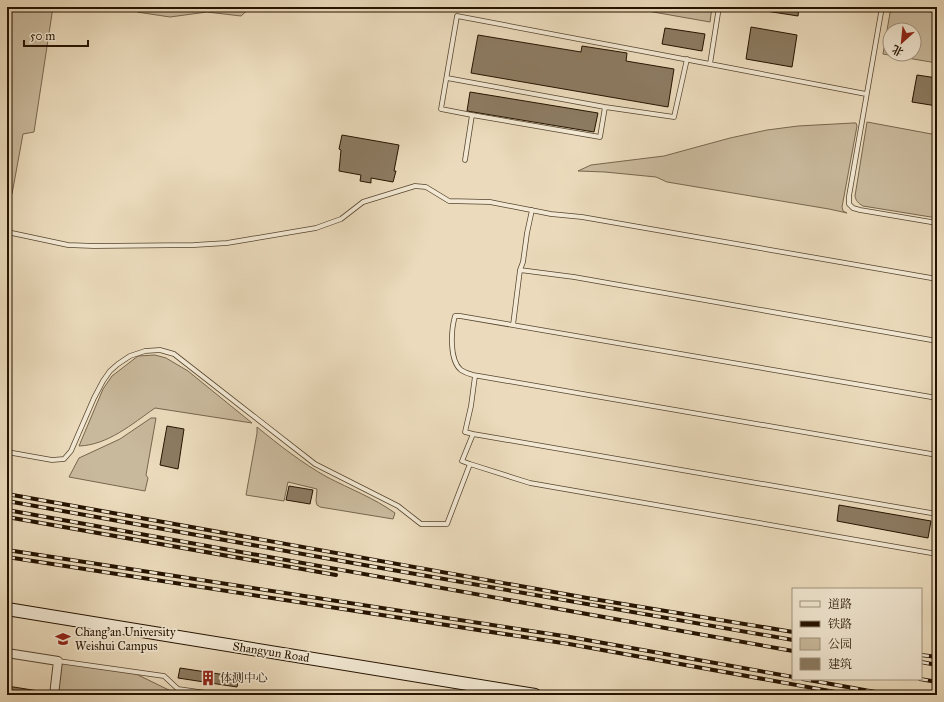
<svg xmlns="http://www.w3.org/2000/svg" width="944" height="702" font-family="'IM FELL Great Primer','Noto Serif SC',serif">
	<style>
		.green { fill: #c9b99c; stroke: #77664e; fill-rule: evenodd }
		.building { fill: #8c7b62; stroke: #251300 }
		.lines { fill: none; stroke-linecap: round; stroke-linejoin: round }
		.lane-casing { stroke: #56452f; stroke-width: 5.5 }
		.street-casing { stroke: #56452f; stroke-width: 10 }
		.secondary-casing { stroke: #251300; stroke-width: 14 }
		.lane { stroke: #f2e8d3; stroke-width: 4 }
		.street { stroke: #f2e8d3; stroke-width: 8 }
		.secondary { stroke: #f2e8d3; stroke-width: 12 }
		.rail-casing { stroke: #251300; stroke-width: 4 }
		.rail { stroke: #f2e8d3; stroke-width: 2.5; stroke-dasharray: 8; stroke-linecap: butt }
		.labels { text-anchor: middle; stroke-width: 3.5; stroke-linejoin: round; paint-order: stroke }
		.poi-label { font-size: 12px; fill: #251300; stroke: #f2e8d3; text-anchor: start }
		.street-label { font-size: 12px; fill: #251300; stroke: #f2e8d3 }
	</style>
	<rect width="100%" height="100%" fill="#ebdbbc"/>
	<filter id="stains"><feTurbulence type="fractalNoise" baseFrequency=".005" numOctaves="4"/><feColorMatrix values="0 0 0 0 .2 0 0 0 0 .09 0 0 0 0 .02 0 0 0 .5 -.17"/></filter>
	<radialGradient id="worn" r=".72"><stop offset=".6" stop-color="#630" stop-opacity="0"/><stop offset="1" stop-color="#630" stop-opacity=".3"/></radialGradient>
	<path class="green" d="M7,7H53L34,132L23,134L12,194L7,193Z
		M138,7H251L241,16L207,12L170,17L137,12Z
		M637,7H712L710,22L636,9Z
		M891,7H902L937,13V63L883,54ZM890,30H914V54H890Z
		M867,122L937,135V218L863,206C858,203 856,201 855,196Z
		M853,123H856L857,126L842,207L843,211L847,213L829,209L667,182L656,177L605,172L578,171L591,165L664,156L730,138L767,130L798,126Z
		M155,355L166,358L188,371L252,423L155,408C132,424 108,445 79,446L103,389L112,376L138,356Z
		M151,418H156L146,475L148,478L145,491L69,477L79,458L120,439Z
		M257,427C279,445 302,463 327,477C350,489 374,498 395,513L393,519L320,507L317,505L316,501L317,489L288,482L284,501L246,495L257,433Z
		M61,662L134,673L177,694L181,695H56Z"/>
	<path class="building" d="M766,7H799L798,16L766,11Z
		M751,27L797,35L792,67L746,59Z
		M665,28L705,34L702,51L662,44Z
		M478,35L581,52L582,46L627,53L626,61L674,69L668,107L471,73Z
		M917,75L937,78V106L912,102Z
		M470,92L598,113L594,132L467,111Z
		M342,135L399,145L394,171H396L393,182L371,178V183L360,181L361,175L339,171L341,150L339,149Z
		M167,426L184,429L178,469L160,465Z
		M289,486L313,490L310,504L286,500Z
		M839,505L931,521L928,538L837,521Z
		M180,668L239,677L237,687L178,678Z
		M7,686L39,691V695H7Z"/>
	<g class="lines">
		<g class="lane-casing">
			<path id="lane" d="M882,7C871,70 860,133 849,196V204L853,208L860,210L937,223
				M928,7L937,9
				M710,64L719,7
				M447,78L605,107L674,117L687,59
				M472,115L600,137L605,107
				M465,160L472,115L441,109L457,16L710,64L866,94
				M7,232L68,245L94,246L194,245L227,243L316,228L341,219L363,202L415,186L426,187L449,201L490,202L551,214L582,217L937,279
				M520,270L523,262L527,233L532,210
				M513,325L520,270L574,277L937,341
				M937,398L460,316H455C451,330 449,360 461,370C464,372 469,374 473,375L937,455
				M473,434L465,432L471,406L475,376
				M7,452L52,460L64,459L71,451L94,398L103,381L110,371L118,364L130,356L145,351L160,350L174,354L315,464L398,506L421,524H447L470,464
				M937,514L473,434L462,461L470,464L530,483L937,554
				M58,661L164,676L178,689L220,695"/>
		</g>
		<g class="street-casing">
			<path id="street" d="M7,653L58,661L54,695"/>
		</g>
		<g class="secondary-casing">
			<path id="secondary" d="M7,609L535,695"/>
		</g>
		<use href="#lane" class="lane"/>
		<use href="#street" class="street"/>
		<use href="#secondary" class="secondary"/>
		<g class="rail-casing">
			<path id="rail" d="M7,494L587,598L793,632
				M7,501L364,565L793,640
				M7,510L793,651
				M7,517L336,575
				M7,550L570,637L793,677
				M7,557L569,644L852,695
				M921,655L937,657
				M921,662L937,665
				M803,679L892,695
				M920,679L937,682"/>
		</g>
		<use href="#rail" class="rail"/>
	</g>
	<defs>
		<g id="university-bare" transform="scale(1.2)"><path d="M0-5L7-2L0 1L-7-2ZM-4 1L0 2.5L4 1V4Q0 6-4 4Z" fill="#8f2418" stroke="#f2e8d3" stroke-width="2.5" paint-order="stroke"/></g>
		<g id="building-bare" transform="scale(1.2)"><path d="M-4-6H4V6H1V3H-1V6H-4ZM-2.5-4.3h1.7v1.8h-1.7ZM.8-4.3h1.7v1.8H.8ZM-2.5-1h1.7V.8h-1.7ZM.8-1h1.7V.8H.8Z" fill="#8f2418" stroke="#f2e8d3" stroke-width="2.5" paint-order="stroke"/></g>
	</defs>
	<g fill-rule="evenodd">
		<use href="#university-bare" x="63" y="639"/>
		<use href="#building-bare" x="208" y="678"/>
	</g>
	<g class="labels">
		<g class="poi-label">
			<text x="75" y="636">Chang'an University<tspan x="75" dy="14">Weishui Campus</tspan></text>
			<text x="220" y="682">体测中心</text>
		</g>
		<g class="street-label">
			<text transform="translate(271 652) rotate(9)" y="4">Shangyun Road</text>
		</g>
	</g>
	<rect width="944" height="702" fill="none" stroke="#ebdbbc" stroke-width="24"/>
	<rect x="8" y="8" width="928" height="686" fill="none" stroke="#251300" stroke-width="2"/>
	<rect x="12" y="12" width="920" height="678" fill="none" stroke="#251300"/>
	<rect x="792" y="588" width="130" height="92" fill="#f2e8d3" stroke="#a0937f"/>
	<rect x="800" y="601" width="20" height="6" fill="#f2e8d3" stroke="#a0937f"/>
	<text x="828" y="608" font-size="12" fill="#251300">道路</text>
	<rect x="800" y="621" width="20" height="6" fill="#251300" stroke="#a0937f"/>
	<text x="828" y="628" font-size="12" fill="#251300">铁路</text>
	<rect x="800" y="638" width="20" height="12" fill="#c9b99c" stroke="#a0937f"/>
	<text x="828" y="648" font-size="12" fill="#251300">公园</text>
	<rect x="800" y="658" width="20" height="12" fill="#8c7b62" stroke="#a0937f"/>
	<text x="828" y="668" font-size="12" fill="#251300">建筑</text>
	<g transform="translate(902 42) rotate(207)"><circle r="19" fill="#f2e8d3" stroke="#a0937f"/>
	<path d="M0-3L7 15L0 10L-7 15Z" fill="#8f2418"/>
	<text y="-6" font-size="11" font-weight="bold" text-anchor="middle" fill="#251300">北</text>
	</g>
	<path d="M24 40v6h64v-6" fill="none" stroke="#251300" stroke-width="2"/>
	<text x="30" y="40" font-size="12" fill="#251300" stroke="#f2e8d3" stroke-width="3" paint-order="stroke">50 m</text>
	<rect width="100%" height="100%" filter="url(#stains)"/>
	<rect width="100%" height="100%" fill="url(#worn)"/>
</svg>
